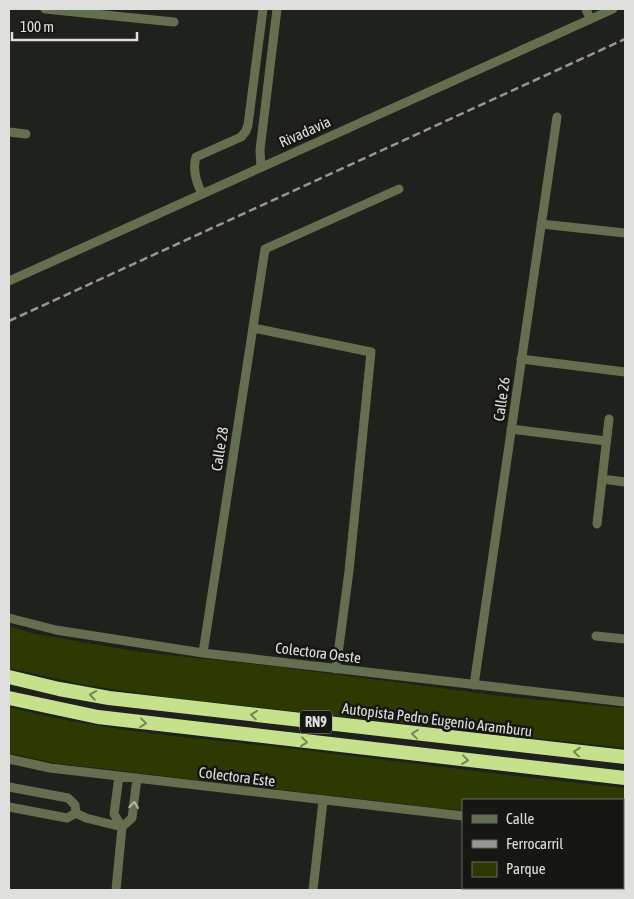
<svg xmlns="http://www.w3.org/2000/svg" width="634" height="899" font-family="'Asap Condensed',sans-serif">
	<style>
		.green { fill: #2c3a02 }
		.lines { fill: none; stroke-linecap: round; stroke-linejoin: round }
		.minor { stroke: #646f4f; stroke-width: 9 }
		.highway { stroke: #c5e18c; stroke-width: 14 }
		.rail { stroke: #969894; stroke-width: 2.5; stroke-dasharray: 8 4; stroke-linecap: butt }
		.oneway { stroke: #768656 }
		.oneway2 { stroke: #b4b8ab }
		.labels { text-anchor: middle; stroke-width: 5; stroke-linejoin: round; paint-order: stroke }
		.shield { fill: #161713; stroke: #a3a4a0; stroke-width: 1 }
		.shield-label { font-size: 14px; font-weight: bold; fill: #dfe0dd }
		.street-label { font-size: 15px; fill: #dfe0dd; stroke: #161713 }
	</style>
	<rect width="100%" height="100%" fill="#1f211c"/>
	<path class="green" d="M9,626L35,634L141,652L279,667L501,696L625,708V748L166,697L85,685L9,668Z
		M9,707C111,734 216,739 320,752C422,764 523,778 625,788V827H623V800H463V811L54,763L9,753Z
		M623,843L625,844V890H602L603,888H623Z"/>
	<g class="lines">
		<path class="minor" d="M45,9L174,22
			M586,9L590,19
			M9,132L26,134
			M261,167L260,150L277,9
			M202,194C196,182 192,170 196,157L241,137L246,131L248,125L263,9
			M541,224L625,233
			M9,281L613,9
			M253,328L371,352L349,571L336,669
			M521,359L625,372
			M511,429L606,441
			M602,479L625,482
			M597,524L609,419
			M9,618L56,630L203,653L625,702
			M596,636L625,639
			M203,653L265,249L399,189
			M474,685L557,117
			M9,759L50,768L463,816
			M9,787L68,798L75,805L76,813
			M9,807L67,818L76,813
			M76,813L86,818L122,827
			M122,827L132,818L137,778
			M623,833H625
			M116,890L122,827L114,814L119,776
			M313,890L323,801"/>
		<path class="highway" d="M9,677L59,689L109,698L625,757
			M9,698L98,717L625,778"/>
		<path class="rail" d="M9,321L625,39"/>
	</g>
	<defs><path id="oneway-chevron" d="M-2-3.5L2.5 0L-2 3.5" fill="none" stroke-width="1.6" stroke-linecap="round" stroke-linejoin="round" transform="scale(1.25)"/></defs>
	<g class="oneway">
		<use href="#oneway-chevron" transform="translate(93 695) rotate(-170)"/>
		<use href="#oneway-chevron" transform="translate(254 715) rotate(-173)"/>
		<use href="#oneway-chevron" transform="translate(143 723) rotate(7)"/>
		<use href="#oneway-chevron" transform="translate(415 734) rotate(-173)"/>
		<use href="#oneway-chevron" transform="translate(304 742) rotate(7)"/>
		<use href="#oneway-chevron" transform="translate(577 752) rotate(-174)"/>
		<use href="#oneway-chevron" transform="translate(465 760) rotate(7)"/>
	</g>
	<use class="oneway2" href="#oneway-chevron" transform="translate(134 805) rotate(-83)"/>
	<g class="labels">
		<rect class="shield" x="300" y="710.5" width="32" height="23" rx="4"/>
		<g class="shield-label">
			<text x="316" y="727">RN9</text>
		</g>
		<g class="street-label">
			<text transform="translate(305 132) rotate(-24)" y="5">Rivadavia</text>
			<text transform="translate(502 399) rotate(-82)" y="5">Calle 26</text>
			<text transform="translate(220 449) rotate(-81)" y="5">Calle 28</text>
			<text transform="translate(318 653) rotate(7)" y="5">Colectora Oeste</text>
			<text transform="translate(437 720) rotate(7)" y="5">Autopista Pedro Eugenio Aramburu</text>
			<text transform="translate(237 777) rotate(7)" y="5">Colectora Este</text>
		</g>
	</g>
	<rect width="634" height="899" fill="none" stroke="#dfe0dd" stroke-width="20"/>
	<rect x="462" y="799" width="162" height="90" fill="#161713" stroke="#666764"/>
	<rect x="472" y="815" width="25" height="8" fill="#646f4f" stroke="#666764"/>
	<text x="506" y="824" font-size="15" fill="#dfe0dd">Calle</text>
	<rect x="472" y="840" width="25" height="8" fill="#969894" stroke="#666764"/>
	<text x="506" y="849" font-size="15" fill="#dfe0dd">Ferrocarril</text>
	<rect x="472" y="862" width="25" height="15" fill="#2c3a02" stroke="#666764"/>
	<text x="506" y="874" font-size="15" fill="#dfe0dd">Parque</text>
	<path d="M12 32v8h125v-8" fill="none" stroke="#dfe0dd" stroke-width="2.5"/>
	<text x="20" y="32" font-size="15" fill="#dfe0dd" stroke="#161713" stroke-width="4" paint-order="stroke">100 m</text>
</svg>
